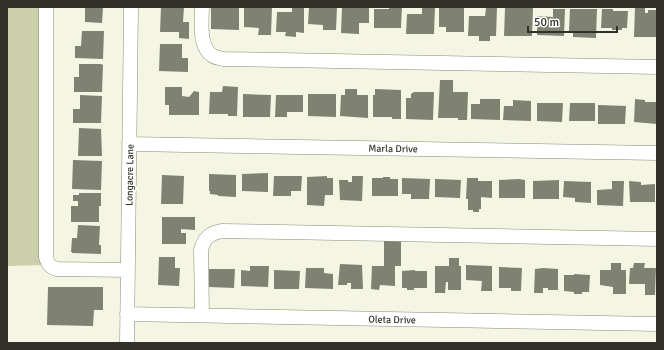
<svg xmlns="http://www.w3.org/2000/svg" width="664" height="350" font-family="Signika,sans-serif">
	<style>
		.green { fill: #cccfab }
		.building { fill: #808271 }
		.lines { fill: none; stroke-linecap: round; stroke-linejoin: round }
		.minor-casing { stroke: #888977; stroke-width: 15 }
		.minor { stroke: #fff; stroke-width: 14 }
		.labels { text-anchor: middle; stroke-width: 4; stroke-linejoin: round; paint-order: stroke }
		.street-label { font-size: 10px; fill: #31312a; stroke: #fff }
	</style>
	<rect width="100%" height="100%" fill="#f4f6e3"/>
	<path class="green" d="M7,7H51L48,265L7,266Z"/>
	<path class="building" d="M82,7H103L102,23L85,22V8H82Z
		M161,7H184L183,22H189V39L179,38V32H160Z
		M211,7H239V30L211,29Z
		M244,7H272L271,35H258L259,28L244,27Z
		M292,7H304V33L296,32V37L285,36L286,32H276L277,12H292Z
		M309,7H337L336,30H323V25L308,24Z
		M342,7H369V23H359V34L341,33Z
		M389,7H402L401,28H374V9H389Z
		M422,7H435L434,34H406L407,14H422Z
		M439,7L464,8V32H446V27H439Z
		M635,7H645V13H648V10H657V37H634Z
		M486,8H497L496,36H490V41H479V36H468L469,16H485Z
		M505,8H533L532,36H504Z
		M553,9H565L564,36L537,35V16L553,17Z
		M570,9H597L596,38L573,37V31H569Z
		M602,9H613V11H628L627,28H622V30H612V28H601Z
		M82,31H104L103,59L75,58V46H81Z
		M160,44H182V58H188V72L159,71Z
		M79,64H101L103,65L102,92H74V77H79Z
		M440,80H453V92H468L467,120H458V118H438Z
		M223,86L238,87L237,116H228V114H209L210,92H222Z
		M165,87H182V96L189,97L194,91L199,92V115H169V105H165Z
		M345,89H357V95H368V118L340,116L341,95H345Z
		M375,89L401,90V119H392V117H373V95H375Z
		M414,92H434L433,120L406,119V98H411V94Z
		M243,94L271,95L270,117H243Z
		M308,94H336V117L308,116Z
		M80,95L102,96L101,123H73V109H80Z
		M276,95H303V112H287V117H275Z
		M480,99H500V120L471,119V104H480Z
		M635,99L645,100V102H657V124L634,122Z
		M513,100L531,101V121L503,120L504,106H513Z
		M537,103H563L562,122L537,121Z
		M570,103H595V121H569Z
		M598,105L626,106L625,124H598Z
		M79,128L101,129L102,156H78Z
		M73,160L102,161L101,190L72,189Z
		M268,173V192L242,191V174Z
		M209,174L236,175V197L218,196V195L210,194V191H209Z
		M162,175L184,176L183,204H161Z
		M274,176H302L301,191H291V196H273Z
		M327,176V178H333V195H325L324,206L307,205V177Z
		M352,176H363L362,201L340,200L339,180H348V182H352Z
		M383,177H390V179H398V196H372V178H383Z
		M402,178L430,179L429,199H411V194H402Z
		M467,178H478V181H492V198L481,197V209H479V212H473V210H468V199H466Z
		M435,179L461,180L460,198L435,197Z
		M519,179L525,180V198H499V180Z
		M559,180V199H533V181Z
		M564,181L591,182V203L575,202V198L563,197Z
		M612,181H624L623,206L597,205V190L612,189Z
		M629,181L641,182V185L655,184V202H630Z
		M79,193H101V206H99V222H71V206H78V201H73V195H79Z
		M162,217H195V230L181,229V233H186V244H162Z
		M78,225L100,226L99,245H101V254L72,253V252H71L72,238H77Z
		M384,239H401V266H395V286L380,285L379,290L371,289L372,266H384Z
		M159,257H175V268H180L179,286L158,285Z
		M449,258H459V266H461V290H448V282H446L445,293H435V266H449Z
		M611,263H621V270H626V294H613V287L600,285V270H611Z
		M634,263H645L644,268H656L655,295H645V284H629L630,268H633Z
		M340,264L362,265L363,289H351V283H347V285H338Z
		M466,265L492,266V291H481L482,281L466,280Z
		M250,266H269L268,287L241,286V270L250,271Z
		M499,267L522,268L521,291H511V288H499Z
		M306,268H324V273L333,274V289L305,288Z
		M543,268L558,269V290H548V288H543V293H534L535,269Z
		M209,269H235L234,288L209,287Z
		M274,270L300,271L299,289H274Z
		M415,270V271H427V288H414V290H407V288H402V271Z
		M574,274L590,275L589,292H582V294H574V292L564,291V275H574Z
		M48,287H103V310H94L93,326L47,325Z"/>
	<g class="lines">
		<g class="minor-casing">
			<path id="minor" d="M46,7V257C48,264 50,267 57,269L128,270
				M202,7C202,22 198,47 213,56C216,58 220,58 223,59L657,67
				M129,144L657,153
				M127,314L657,324
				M202,315L201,250C204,238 210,233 222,231L657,239
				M127,343L131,7"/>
		</g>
		<use href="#minor" class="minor"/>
	</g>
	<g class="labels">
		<g class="street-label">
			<text transform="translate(393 148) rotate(1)" y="4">Marla Drive</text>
			<text transform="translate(129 175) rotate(-89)" y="4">Longacre Lane</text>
			<text transform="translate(392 319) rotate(1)" y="4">Oleta Drive</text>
		</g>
	</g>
	<rect width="664" height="350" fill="none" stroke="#31312a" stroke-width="16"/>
	<path d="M528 26v6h89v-6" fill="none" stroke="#31312a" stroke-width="2"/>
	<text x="534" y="26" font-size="12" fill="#31312a" stroke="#ffffff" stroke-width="3" paint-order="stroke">50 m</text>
</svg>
